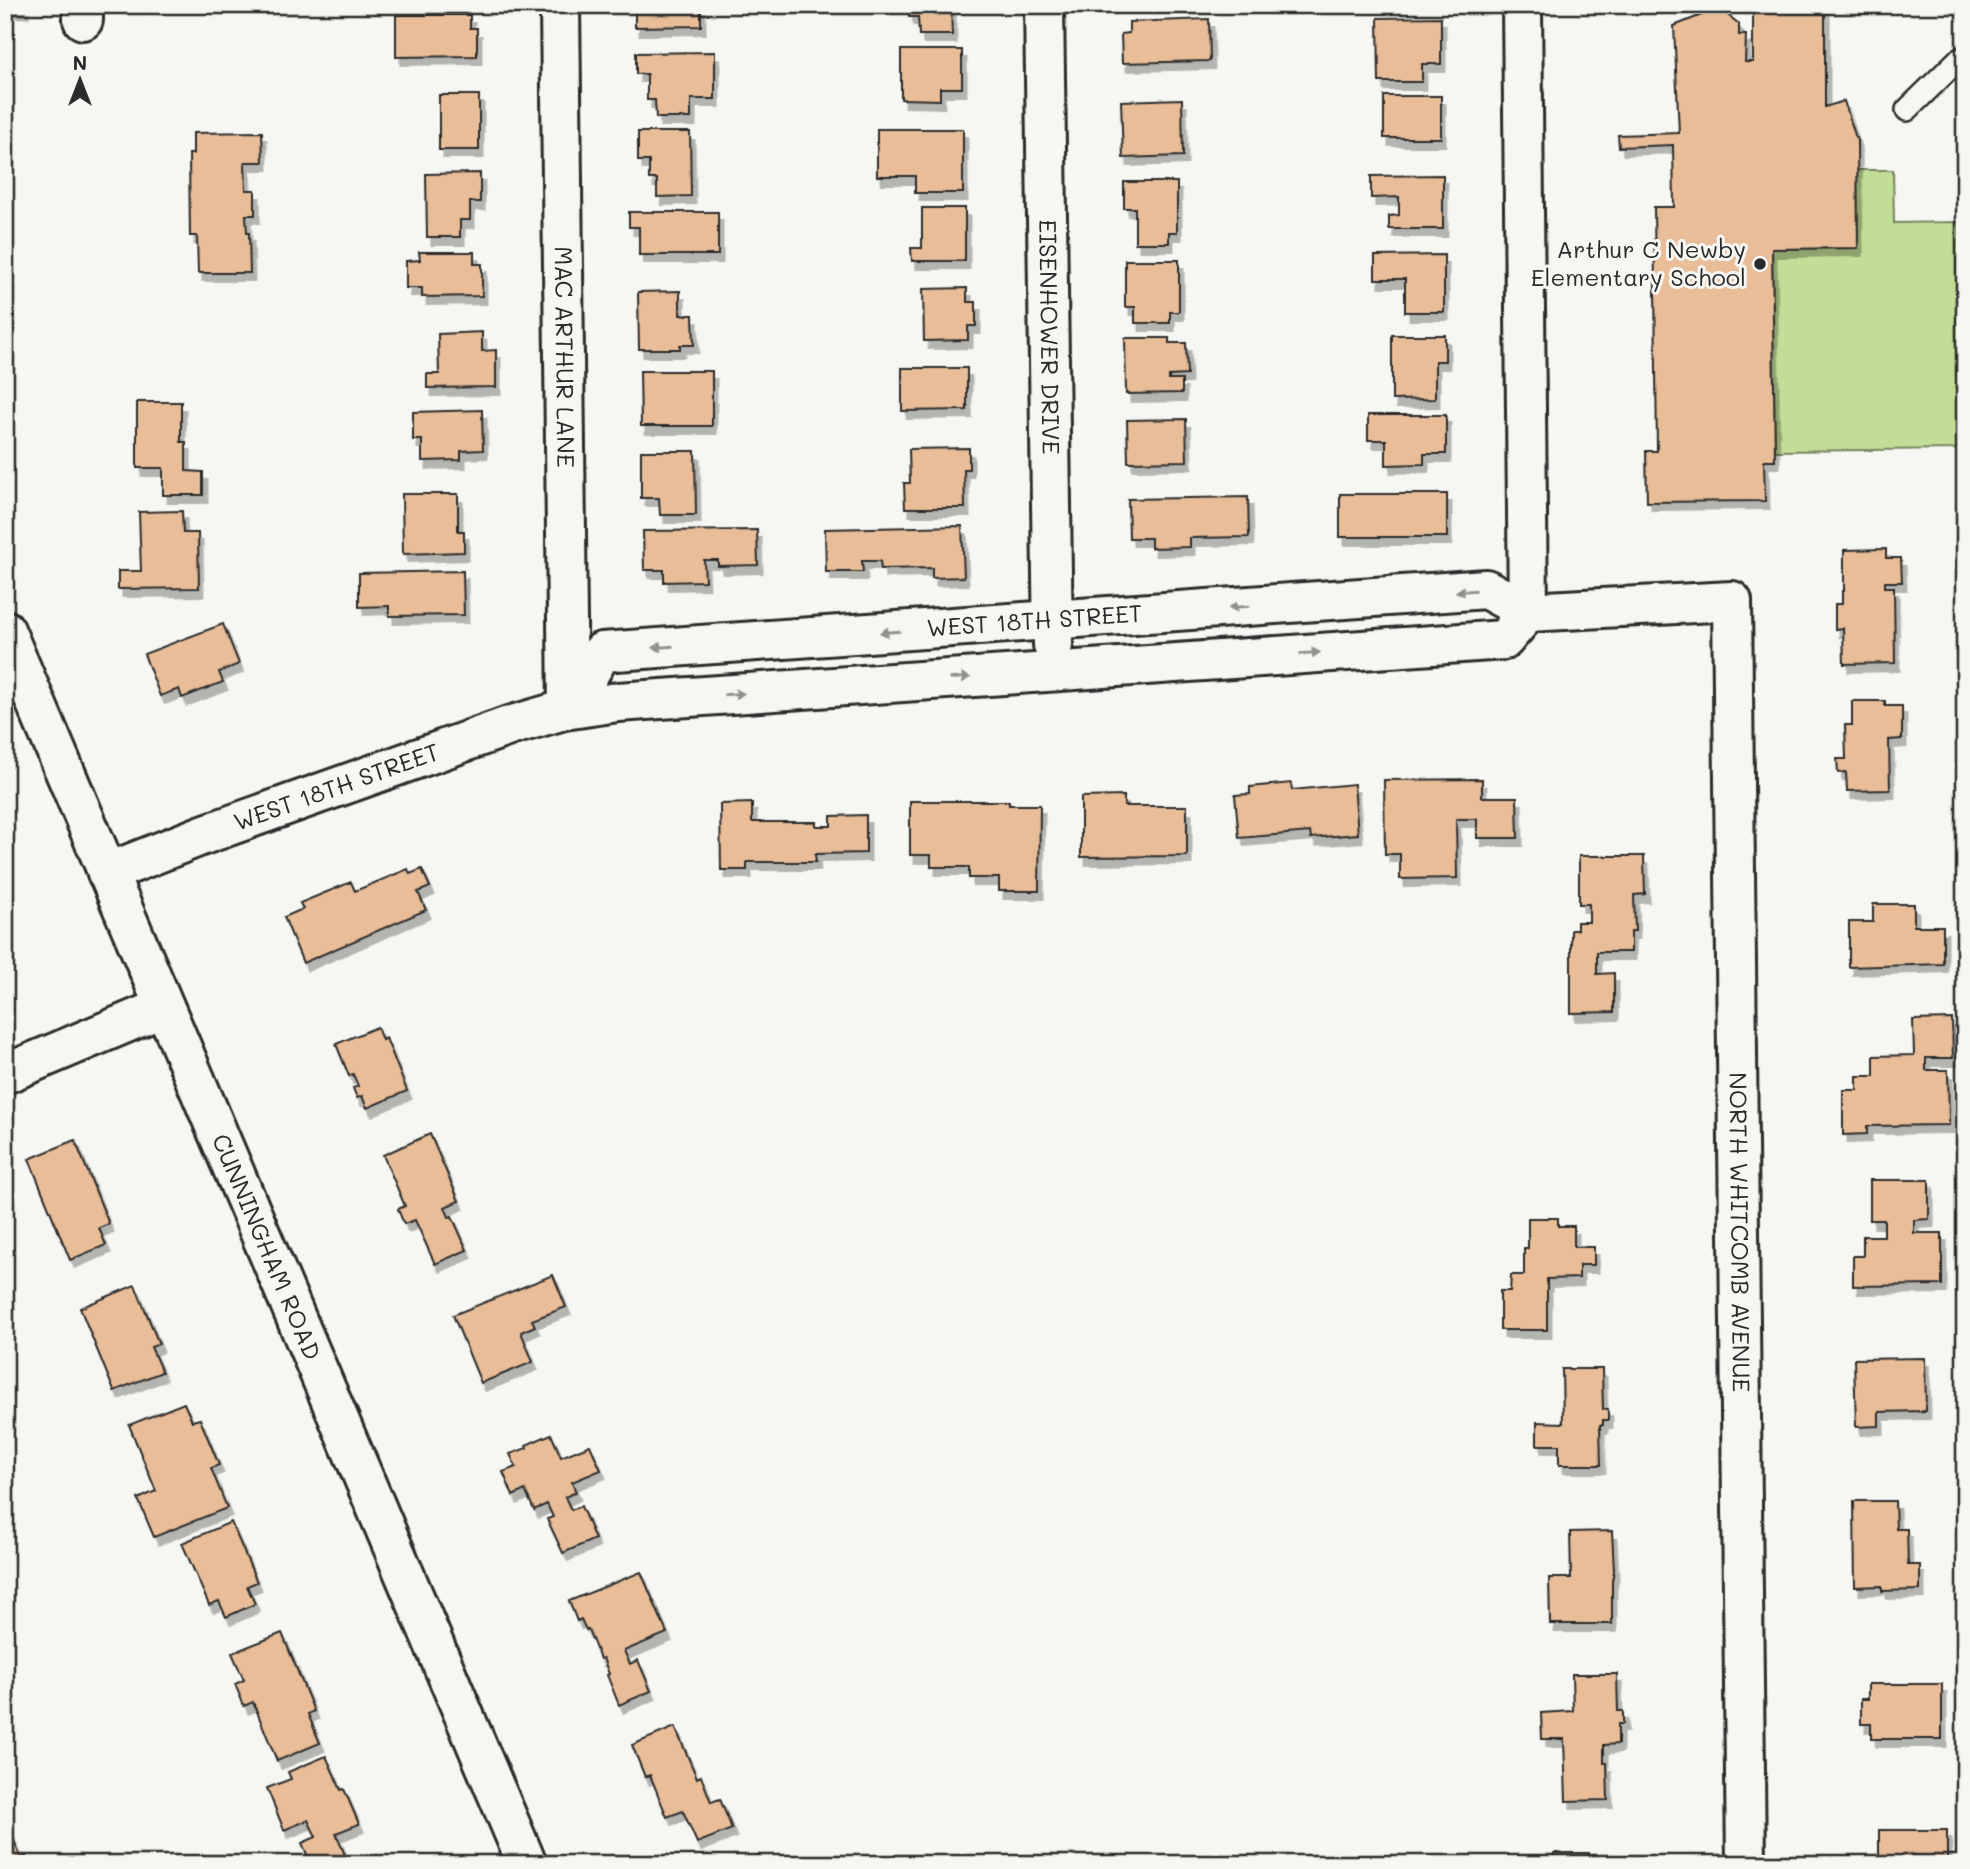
<svg xmlns="http://www.w3.org/2000/svg" width="1970" height="1869" font-family="Mali,sans-serif">
	<style>
		.park { fill: #c2de96; stroke: #768460; stroke-width: 2 }
		.building { fill: #e8bd98; stroke: #2b2b2b; stroke-width: 2; filter: url(#shadow) }
		.lines { fill: none; stroke-linecap: round; stroke-linejoin: round }
		.lane-casing { stroke: #2b2b2b; stroke-width: 26 }
		.street-casing { stroke: #2b2b2b; stroke-width: 44 }
		.secondary-casing { stroke: #2b2b2b; stroke-width: 44 }
		.lane { stroke: #f6f6f2; stroke-width: 21 }
		.street { stroke: #f6f6f2; stroke-width: 38 }
		.secondary { stroke: #f6f6f2; stroke-width: 38 }
		.oneway { fill: #90908e }
		.poi-dot { fill: #2b2b2b; stroke: #f6f6f2; stroke-width: 2.5 }
		.labels { text-anchor: middle; stroke-width: 6; stroke-linejoin: round; paint-order: stroke }
		.poi-label { font-size: 24px; fill: #2b2b2b; stroke: #f6f6f2; text-anchor: end }
		.street-label { font-size: 24px; fill: #2b2b2b; stroke: #f6f6f2 }
	</style>
	<defs>
		<filter id="shadow"><feDropShadow dx="4.5" dy="8" stdDeviation="0" flood-color="#0004"/></filter>
	</defs>
	<rect width="100%" height="100%" fill="#f6f6f2"/>
	<filter id="ink" filterUnits="userSpaceOnUse"><feTurbulence type="fractalNoise" baseFrequency=".0143" numOctaves="2"/><feDisplacementMap in="SourceGraphic" scale="14" xChannelSelector="R" yChannelSelector="G"/><feConvolveMatrix kernelMatrix="1 2 1 2 8 2 1 2 1" color-interpolation-filters="sRGB"/></filter>
	<g filter="url(#ink)">
		<path class="park" d="M1857,170H1893L1894,223L1959,222L1962,449L1775,451L1772,249L1858,248Z"/>
		<path class="building" d="M5,5H24V9L5,10Z
			M635,5H701V26L635,27Z
			M908,5H951L952,35H919L918,17H909Z
			M1753,5H1825V107L1844,101L1857,141L1858,248L1772,249L1775,460H1764L1765,501L1647,502L1646,451H1657L1654,207H1674L1673,145L1619,147L1618,135L1679,133L1674,26L1719,8L1739,24V35H1746L1745,62H1753Z
			M396,15H470V28H477V56L396,57Z
			M1441,17V64H1422V82H1379L1378,18Z
			M1209,19L1210,61L1122,63L1121,34L1129,33V22Z
			M901,50H962V88H940V100L901,99Z
			M715,52V99H691V118H656L655,100H647V74H636V53Z
			M439,95H479V150H439Z
			M1384,96H1441V138H1384Z
			M1182,99L1183,156L1123,158L1121,101Z
			M877,129H963V193H915V176H877Z
			M262,132L263,162H245L246,190H255V215H246L247,233H249L250,273H198L197,236H190L189,154H193V133Z
			M638,132H690L691,196L657,197V179H649V161H638Z
			M480,173V202H470V220H460V237H427L426,174Z
			M1443,175V229H1389V216L1399,215V197L1371,198V176Z
			M1124,182H1177V232H1169V243H1135V208H1124Z
			M922,208H965V261H912L911,248H922Z
			M629,212H718V255H639V227H629Z
			M419,252H474V264H482V296L422,297V288H406V261L420,260Z
			M1444,255V312H1405V279H1375V256Z
			M1125,260H1179V312H1170V323H1135V307H1125Z
			M967,288V302H976V326H968V340L924,341L923,289Z
			M680,291V315H693L694,345H680V349H639L638,292Z
			M482,332V351L496,350V387L427,388V374H439L438,334Z
			M1392,335H1445V361H1435V399L1392,400Z
			M1125,338H1169V343H1186L1187,375L1169,376V380H1182V393L1126,394Z
			M902,368H967V410L902,411Z
			M640,371H712V426H641Z
			M137,402H181V442H186V471L203,472V495H163V468H137Z
			M482,410L483,450L461,451V460L422,461V440H413V412Z
			M1368,415H1446V454H1424V464L1386,465V440H1368Z
			M1186,419L1187,461L1128,462L1127,420Z
			M969,448V469H964L965,508H905L904,483H910L909,449Z
			M641,451H695L696,515H660L659,498H641Z
			M402,494H458V531H464V552L403,554Z
			M1340,494H1447V537H1340Z
			M1248,497L1249,537L1190,538V547L1151,548V538H1129L1128,499Z
			M182,511L183,533H198L199,588L118,589V571H141L139,512Z
			M962,526L964,577L932,578V568L881,569L880,561H862L863,572H826L825,529Z
			M757,530L758,565L718,566V560H704L705,581L664,582V570H644L643,531Z
			M1886,549V558H1901L1902,582H1885V587H1894L1895,663L1844,664L1843,628L1835,629V604H1842V591H1844V550Z
			M463,571L464,615L389,616V606L359,607V573Z
			M223,624L239,664L219,672L223,682L182,698L179,689L160,696L144,654Z
			M1852,701H1885V706H1902V739L1889,740L1890,790L1847,791L1846,772L1838,773L1837,759H1846L1845,725H1852Z
			M1482,779V797H1517L1518,838H1477V819H1456L1457,878L1400,879V854H1385L1384,780Z
			M1291,783L1292,790L1354,784L1358,834L1311,838L1310,832L1239,838L1235,795L1250,794V787Z
			M1124,796V806H1187V856L1081,857V797Z
			M910,801H1009V805H1040L1039,891H999V878H969V867H931V855H910Z
			M752,803V822H816V826H831V816L866,815V853L815,854L816,862H747V870H721L720,804Z
			M1579,856H1644L1645,894L1634,895L1635,931H1631V952H1597V974L1614,973V1012L1571,1013V930H1577V922H1589V904H1579Z
			M408,869L410,874L422,869L430,887L418,892L426,910L303,963L284,917L303,909L300,903L351,882L355,891Z
			M1873,904H1914V926H1943V964L1849,967V922H1873Z
			M1952,1019L1953,1058H1926V1070H1948L1949,1125L1867,1126V1134L1843,1135V1090H1857V1076H1874V1056L1914,1055L1913,1020Z
			M377,1027L382,1040L386,1038L407,1091L367,1108L362,1096L357,1098L353,1088L358,1086L353,1074L349,1076L336,1044Z
			M430,1134L459,1201L445,1207L449,1217L452,1216L467,1250L435,1264L415,1220L404,1224L398,1209L405,1206L383,1155Z
			M75,1140L109,1224L99,1228L106,1245L70,1260L29,1159Z
			M1870,1180H1929V1219L1914,1220V1233H1942V1285L1853,1286V1256H1863V1236H1884V1220H1870Z
			M1528,1218H1558V1226H1574V1247H1594V1265H1579V1278L1547,1279V1330H1500V1291H1510L1511,1275H1524V1248H1528Z
			M553,1275L566,1307L532,1320L535,1326L521,1332L533,1362L481,1383L453,1315Z
			M135,1285L159,1344L151,1347L162,1372L114,1391L80,1308Z
			M1925,1358L1926,1411L1879,1412V1426L1856,1427L1854,1359Z
			M1562,1369H1602L1603,1409H1608V1420H1603V1425H1600L1601,1465H1559V1445H1537V1422L1563,1423Z
			M184,1403L192,1421L200,1419L219,1465L211,1468L227,1508L154,1537L138,1499L156,1491L129,1425Z
			M551,1434L561,1457L590,1445L601,1470L572,1482L576,1492L565,1497L571,1510L581,1506L595,1539L563,1553L547,1519L553,1517L547,1504L534,1510L525,1490L513,1496L503,1472L516,1467L510,1454L527,1448L526,1445Z
			M1854,1501H1895L1896,1529H1907L1908,1565H1920V1590L1882,1591V1586L1855,1587Z
			M231,1522L257,1582L247,1586L255,1604L226,1617L219,1601L209,1605L182,1543Z
			M1612,1531L1614,1571L1612,1581V1624H1550L1549,1578H1571L1570,1532Z
			M641,1572L667,1633L624,1651L630,1664L638,1660L651,1691L619,1705L607,1675L609,1674L603,1658L600,1659L588,1629L586,1630L581,1619L577,1621L569,1601Z
			M282,1633L314,1711L308,1714L320,1743L277,1761L253,1702L244,1706L235,1684L244,1680L232,1653Z
			M1572,1674H1617L1618,1711H1623V1724H1618V1744L1604,1745V1763H1607L1608,1800L1566,1801L1564,1739H1542L1541,1713L1573,1711Z
			M1868,1684H1942V1739H1871V1724H1861V1699H1868Z
			M675,1727L697,1778L701,1776L711,1802L720,1799L732,1829L697,1843L683,1811L667,1817L650,1775L645,1777L632,1745Z
			M326,1756L341,1790L344,1789L359,1824L336,1833L345,1855L325,1864H311L302,1843L316,1837L308,1820L284,1830L267,1788L291,1779L288,1772Z
			M8,1827L21,1858L26,1856L29,1864H5V1828Z
			M1879,1830H1947V1864H1870V1862H1879Z
			M1554,1853H1589V1864H1527V1859H1554Z"/>
		<g class="lines">
			<g class="lane-casing">
				<path id="lane" d="M1907,110L1957,61L1965,57"/>
			</g>
			<g class="street-casing">
				<g id="street">
					<path d="M83,5V20"/>
					<path id="s1" d="M560,5L568,709"/>
					<path id="s2" d="M1044,5L1053,645"/>
					<path d="M1522,5L1528,612"/>
					<path id="s3" d="M568,709L602,652L1486,589L1528,612L1732,601L1746,1864"/>
					<path id="s4" d="M107,873L203,835L509,726L564,710L618,702L1504,640L1528,612"/>
					<path d="M5,1074L164,1007"/>
				</g>
			</g>
			<g class="secondary-casing">
				<g id="secondary">
					<path id="s5" d="M5,630L527,1864"/>
				</g>
			</g>
			<use href="#lane" class="lane"/>
			<use href="#street" class="street"/>
			<use href="#secondary" class="secondary"/>
		</g>
		<defs><path id="oneway-solid" d="M-6-.8H1V-3.2L6.5 0L1 3.2V.8H-6Z" transform="scale(1.75)"/></defs>
		<g class="oneway">
			<use href="#oneway-solid" transform="translate(1466 591) rotate(176)"/>
			<use href="#oneway-solid" transform="translate(1239 607) rotate(176)"/>
			<use href="#oneway-solid" transform="translate(890 632) rotate(176)"/>
			<use href="#oneway-solid" transform="translate(663 647) rotate(176)"/>
			<use href="#oneway-solid" transform="translate(1310 653) rotate(-4)"/>
			<use href="#oneway-solid" transform="translate(960 678) rotate(-4)"/>
			<use href="#oneway-solid" transform="translate(734 694) rotate(-4)"/>
		</g>
	</g>
	<circle class="poi-dot" cx="1760" cy="264" r="7"/>
	<g class="labels">
		<g class="poi-label">
			<text x="1746" y="258">Arthur C Newby<tspan x="1746" dy="28">Elementary School</tspan></text>
		</g>
		<g class="street-label">
			<text dy="8" stroke="none"><textPath href="#s2" startOffset="332">EISENHOWER DRIVE</textPath></text>
			<text dy="8" stroke="none"><textPath href="#s1" startOffset="352">MAC ARTHUR LANE</textPath></text>
			<text dy="8" stroke="none"><textPath href="#s3" startOffset="500">WEST 18TH STREET</textPath></text>
			<text dy="8" stroke="none"><textPath href="#s4" startOffset="245">WEST 18TH STREET</textPath></text>
			<text dy="8" stroke="none"><textPath href="#s3" startOffset="1836">NORTH WHITCOMB AVENUE</textPath></text>
			<text dy="8" stroke="none"><textPath href="#s5" startOffset="670">CUNNINGHAM ROAD</textPath></text>
		</g>
	</g>
	<rect width="1970" height="1869" fill="none" stroke="#f6f6f2" stroke-width="28"/>
	<rect x="14" y="14" width="1942" height="1841" fill="none" stroke="#2b2b2b" stroke-width="2.5" filter="url(#ink)"/>
	<g transform="translate(80 80)" stroke="#f6f6f2" stroke-width="5" paint-order="stroke">
	<path d="M0-5L12 26L0 18L-12 26Z" fill="#2b2b2b"/>
	<text y="-10" font-size="19" font-weight="bold" text-anchor="middle" fill="#2b2b2b">N</text>
	</g>
</svg>
